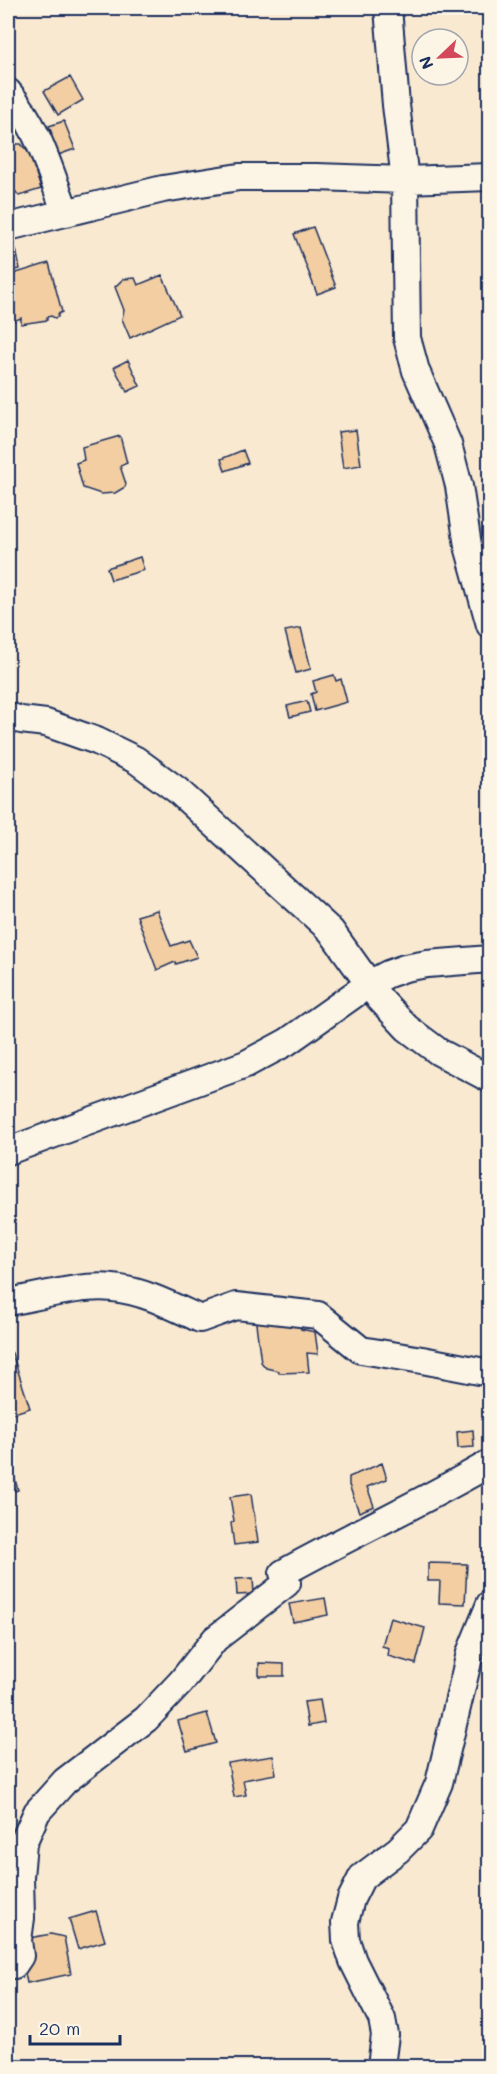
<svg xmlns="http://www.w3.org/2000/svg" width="497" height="2074" font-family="Mali,sans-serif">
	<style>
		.building { fill: #f2cea2; stroke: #1b2f5e; stroke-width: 1.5 }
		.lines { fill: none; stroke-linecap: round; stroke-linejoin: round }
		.minor-casing { stroke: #1b2f5e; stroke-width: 30 }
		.minor { stroke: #fcf5e5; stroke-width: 26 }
	</style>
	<rect width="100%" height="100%" fill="#f9e9d1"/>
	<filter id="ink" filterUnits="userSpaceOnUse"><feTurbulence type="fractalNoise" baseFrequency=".0167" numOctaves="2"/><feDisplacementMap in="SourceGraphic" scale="12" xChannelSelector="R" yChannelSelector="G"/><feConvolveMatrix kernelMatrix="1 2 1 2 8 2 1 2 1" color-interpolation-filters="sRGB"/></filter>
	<g filter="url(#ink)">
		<path class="building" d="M70,77L83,100L58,115L44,91Z
			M64,121L75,149L41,161L47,133L52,134L49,126Z
			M8,144H21L30,154L41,189L19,196L15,191H8Z
			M313,227L336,287L317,294L294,234Z
			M16,249L20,269L8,271V250Z
			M49,263L62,312L58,314V317L55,318L51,316L47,317V320L21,324V318L13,321L8,298V280L12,278L13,274Z
			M162,275L180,315L130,338L122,319L124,310L115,287L123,279L135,278L138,285Z
			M128,360L140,386L127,392L114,367Z
			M356,430L361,465L343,468L338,432Z
			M120,436L127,463L120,466L126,484L125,487L115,493L101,494L83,488L76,463L84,460L82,447Z
			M243,450L248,463L225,471L221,459Z
			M140,557L144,570L111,580L107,568Z
			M301,628L311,669L296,673L285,631Z
			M334,675L336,681L341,679L347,702L315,711L311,694L316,692L313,681Z
			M307,701L310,712L290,717L287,706Z
			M157,910L171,946L189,940L197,957L176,964L175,962L157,970L137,916Z
			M255,1316L299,1321L301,1329L315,1332L318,1354L307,1353L309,1372L279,1373V1371L266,1368L261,1362Z
			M8,1350L12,1353L30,1408L8,1415Z
			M473,1430L474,1447L458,1448L457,1432Z
			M8,1454L18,1490L8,1493Z
			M382,1463L387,1479L367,1487L374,1506L359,1512L349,1485V1477Z
			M251,1494L258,1542L234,1545L231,1523L234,1521L230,1497Z
			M428,1563L467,1564L465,1604L439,1603L440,1581H428Z
			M253,1578L254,1594L237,1595L236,1579Z
			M325,1598L328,1615L293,1622L289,1604Z
			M390,1618L425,1628L416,1664L388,1656L389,1648L382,1646Z
			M259,1663L284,1664V1676H259Z
			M320,1700L324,1723L308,1726L304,1702Z
			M207,1713L216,1743L187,1751L178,1721Z
			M273,1756L276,1774L243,1780L246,1795L234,1797L228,1763Z
			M96,1911L105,1941L78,1949L69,1919Z
			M51,1934L64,1937L71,1974L27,1983L18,1940Z"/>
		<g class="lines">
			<g class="minor-casing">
				<path id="minor" d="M388,8L396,105L405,180L407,338L416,371L448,444L459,486L468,546L490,625
					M8,92C39,127 49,170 66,213
					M8,227L163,189L239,177H316L405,180L490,177
					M8,716L21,720L46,723L97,741L136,760L177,790L331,931L379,998L407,1028L439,1052L490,1079
					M8,1151L246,1064L287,1042L369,984L388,974L405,968L427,964L490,959
					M8,1302C38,1297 82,1284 113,1288C144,1291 172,1306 200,1319L236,1306L318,1315L361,1350L422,1360L490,1373
					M8,1953L14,1965L20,1956L18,1940L21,1918L20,1877L23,1843L37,1812L65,1781L146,1719L181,1682L215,1639L287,1583L283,1573C351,1535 422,1503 490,1463
					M381,2066L385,2035L382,2019L353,1961L346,1940L345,1922L351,1899L362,1877L398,1850L419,1829L439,1783L470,1653L490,1604"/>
			</g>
			<use href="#minor" class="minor"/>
		</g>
	</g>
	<rect width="497" height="2074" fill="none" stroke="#fcf5e5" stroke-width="30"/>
	<rect x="15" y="15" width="467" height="2044" fill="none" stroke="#1b2f5e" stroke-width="2" filter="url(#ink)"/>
	<g transform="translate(440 57) rotate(247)"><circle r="28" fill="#fcf5e5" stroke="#a2a6af" stroke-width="1.5"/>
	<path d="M0-4.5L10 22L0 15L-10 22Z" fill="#d1495b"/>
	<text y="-9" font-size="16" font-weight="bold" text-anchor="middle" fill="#1b2f5e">N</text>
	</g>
	<path d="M30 2035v9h90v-9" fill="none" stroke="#1b2f5e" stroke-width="3"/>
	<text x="39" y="2035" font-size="18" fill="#1b2f5e" stroke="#fcf5e5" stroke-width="4.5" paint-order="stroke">20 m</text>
</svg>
